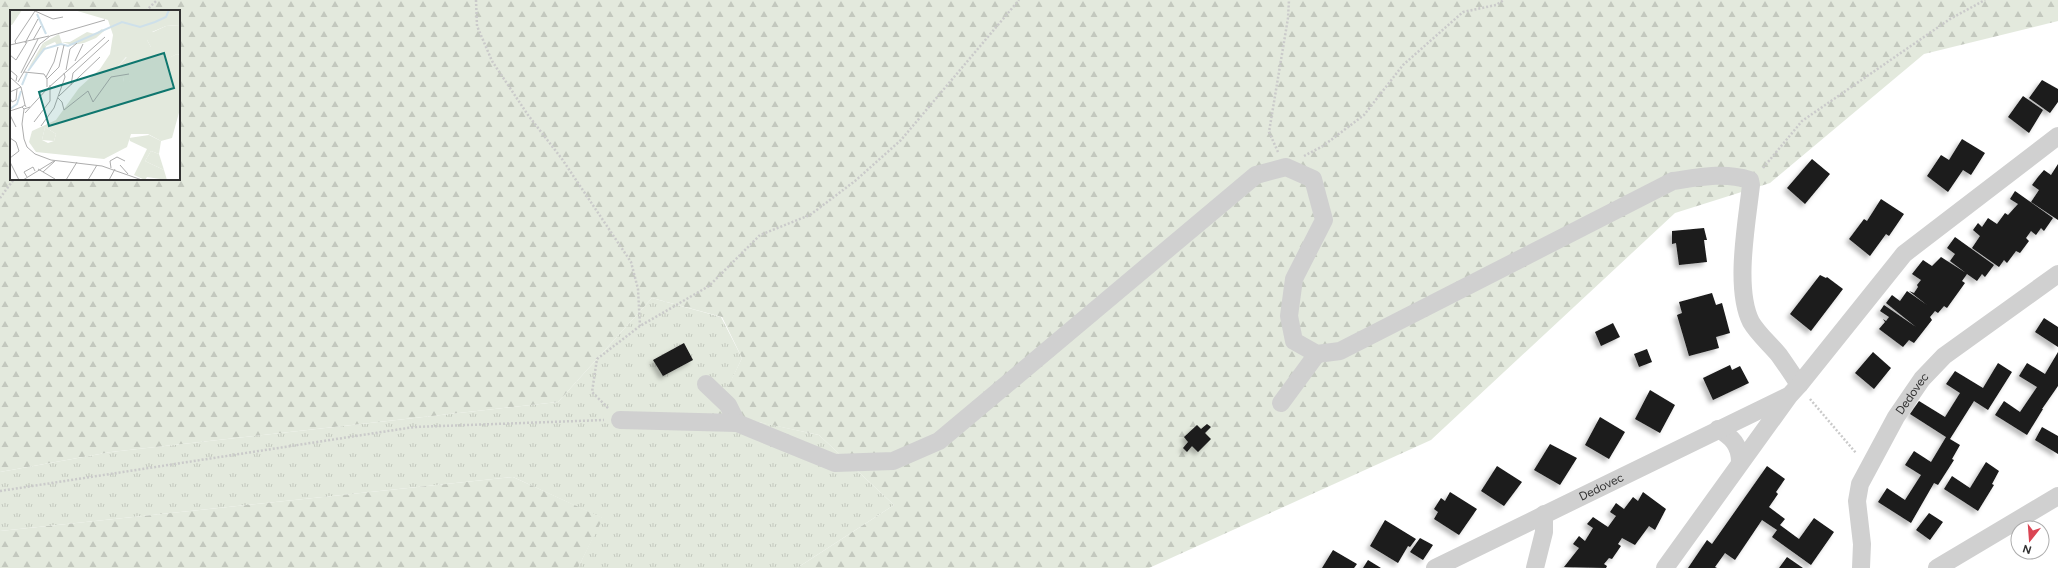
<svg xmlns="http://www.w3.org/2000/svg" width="2058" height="568" font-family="Figtree,sans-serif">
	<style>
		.grass { fill: url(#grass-tufts) }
		.forest { fill: url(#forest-firs); fill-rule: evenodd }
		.building { fill: #1a1a1a; filter: url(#shadow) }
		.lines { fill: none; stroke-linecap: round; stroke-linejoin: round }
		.path { stroke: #cacaca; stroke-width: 2.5; stroke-dasharray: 2 2; stroke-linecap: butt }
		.minor { stroke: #d0d0d0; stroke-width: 18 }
		.labels { text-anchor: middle; stroke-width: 4; stroke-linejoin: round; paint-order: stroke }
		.street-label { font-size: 12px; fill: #333; stroke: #fff }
		.inset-river { fill: none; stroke: #cee0ea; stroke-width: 2 }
		.inset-road { fill: none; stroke: #adadad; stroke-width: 1 }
		.view { fill: #0f766e; fill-opacity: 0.15; stroke: #0f766e; stroke-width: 2 }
		.inset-edge { fill: none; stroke: #333; stroke-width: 2 }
	</style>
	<defs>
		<pattern id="grass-tufts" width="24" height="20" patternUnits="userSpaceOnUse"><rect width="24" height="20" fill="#e3e9dd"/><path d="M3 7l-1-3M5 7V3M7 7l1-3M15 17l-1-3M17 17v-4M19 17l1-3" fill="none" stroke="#c3c8be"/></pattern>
		<pattern id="forest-firs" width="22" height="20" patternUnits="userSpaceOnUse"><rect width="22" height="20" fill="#e3e9dd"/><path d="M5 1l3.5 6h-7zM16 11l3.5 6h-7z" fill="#c3c8be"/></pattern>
		<filter id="shadow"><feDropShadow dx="-3.5" dy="3.5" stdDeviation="2" flood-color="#0004"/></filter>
	</defs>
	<rect width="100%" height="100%" fill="#fff"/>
	<path class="grass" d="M652,298L721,317L742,358L716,413L819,435L894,505L797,568H578L602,518L513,477L0,531V472L111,452L558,402Z"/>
	<path class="forest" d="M0,0H2058V21L1924,54L1770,183L1675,213L1431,440L1149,568H797L894,505L819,435L715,413L742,358L722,317L652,298L558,402L111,452L0,472ZM11,11H179V179H11Z
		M513,477L603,518L578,568H0V531Z"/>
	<path class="building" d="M2042,80L2058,89V102L2050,113L2029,98Z
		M2023,96L2043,110L2029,133L2008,117Z
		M1962,139L1985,153L1971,175L1963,170L1948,192L1927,176L1941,155L1949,160Z
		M1812,159L1830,174L1805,204L1787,188Z
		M2058,164V220L2031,202L2039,190L2032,185L2038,177L2044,170L2051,175Z
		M2015,191L2053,218L2044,231L2041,228L2036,235L2031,231L2026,238L2029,241L2020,253L2016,251L2007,263L2004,260L1999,267L1972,248L1980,236L1973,230L1978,223L1982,227L1988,218L1997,224L2005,213L2008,215L2018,204L2010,199Z
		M1881,199L1904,214L1889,236L1886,234L1870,256L1849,239L1864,219L1867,221Z
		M1704,228L1707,240H1704L1707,262L1679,265L1676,243L1672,244V231Z
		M1955,237L1994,265L1985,277L1982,274L1977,281L1967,274L1962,281L1965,283L1947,308L1944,306L1938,313L1935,311L1930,317L1932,320L1914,343L1909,340L1903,347L1879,329L1885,322L1883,319L1886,321L1889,317L1880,311L1884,305L1916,327L1886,303L1892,295L1900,301L1907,291L1927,305L1909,291L1914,293L1918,287L1917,285L1921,280L1912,274L1923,260L1932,266L1941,257L1966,273L1950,261L1955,254L1947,248Z
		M1820,275L1826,278L1827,277L1843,289L1811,331L1790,314Z
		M1712,293L1716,305L1722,303L1730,333L1716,337L1719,348L1689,356L1677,315L1682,313L1679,302Z
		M2044,318L2058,327V347L2035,332Z
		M1613,323L1620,337L1601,346L1595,332Z
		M684,343L693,360L663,376L653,360Z
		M1647,349L1652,362L1639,367L1634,354Z
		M1873,352L1891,368L1874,389L1855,373Z
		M2058,352V386L2042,409H2043L2027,435L1995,415L2004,401L2020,412L2037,387L2019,376L2027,363L2045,374Z
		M1998,363L2012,372L1988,410L1974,401L1950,439L1960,445L1952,459L1954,460L1938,485L1934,483L1911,523L1878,502L1887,488L1905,500L1921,475L1905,465L1914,451L1931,462L1946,437L1910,414L1919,401L1945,417L1960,393L1946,384L1955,371L1983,388Z
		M1730,365L1732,370L1740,366L1749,383L1713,400L1703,378Z
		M1650,390L1675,405L1660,433L1635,419Z
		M1600,417L1625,432L1609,459L1585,445Z
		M1207,424L1211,427L1205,433L1211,439L1198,452L1192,446L1187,452L1183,448L1188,442L1184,437L1197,425L1201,429Z
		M2042,427L2058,436V454L2035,440Z
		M1550,444L1577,458L1560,485L1534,470Z
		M1986,462L1999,471L1992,484L1994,485L1978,511L1944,489L1952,476L1970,488Z
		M1497,466L1522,482L1504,506L1481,491Z
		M1767,466L1785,479L1776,492L1778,494L1769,507L1785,519L1780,525L1799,539L1814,518L1834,532L1811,565L1772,537L1777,530L1762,520L1735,560L1725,553L1715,567L1717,568H1688L1707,540L1712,544Z
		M1450,492L1477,509L1459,535L1434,519L1438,512L1434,509L1441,498L1445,501Z
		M1643,492L1666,509L1655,530L1649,526L1635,545L1622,538L1618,544L1621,546L1612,559L1609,558L1604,564L1607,566L1606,568L1564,567L1579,548L1573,544L1579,536L1585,541L1593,528L1587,524L1593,517L1608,527L1616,516L1610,512L1616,503L1624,509L1633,497L1638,501Z
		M1929,513L1943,522L1930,540L1916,530Z
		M1385,520L1416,539L1410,547L1408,546L1398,563L1370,546Z
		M1420,538L1433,545L1423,560L1410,552Z
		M1333,550L1357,564L1354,568H1322Z
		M1787,557L1803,568H1779Z
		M1368,560L1381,568H1363Z"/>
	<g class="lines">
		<path class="path" d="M476,0L477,26L492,61L528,115L562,159L631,262L638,289L640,326
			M146,11L157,0
			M1278,152L1269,132L1288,18L1289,0
			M1304,156L1323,146L1364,115L1403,65L1463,12L1496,5L1504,0
			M1763,168L1802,121L1950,19L1985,0
			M0,198L14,179
			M1810,399L1856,453
			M608,408L592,392L597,359L640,326L709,286L760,235L810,215L855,181L901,140L1019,0
			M0,491L414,427L604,420"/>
		<g class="minor">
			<path d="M706,384L728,405L737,423"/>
			<path d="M1281,403L1317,354"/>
			<path d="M620,420L737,423L835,463L893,461L939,441L1256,175L1286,167L1313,179L1324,220L1294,279L1289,316L1294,341L1317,354L1340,351L1673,181C1700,177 1724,172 1750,180L1751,185C1747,222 1734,288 1751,322C1758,334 1770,344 1779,355C1786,365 1793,375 1799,385"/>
			<path d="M1718,429C1732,437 1740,445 1740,462"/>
			<path id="s1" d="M1435,568L1786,397"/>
			<path d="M1535,568L1544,532V514"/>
			<path d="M1665,568L1789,396L1799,385L1904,254L2058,136"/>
			<path id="s2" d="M1861,568L1862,544L1857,501L1860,484L1896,417L1922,379L1944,356L2058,274"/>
			<path d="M1937,568L2058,496"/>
		</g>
	</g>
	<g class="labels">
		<g class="street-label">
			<text dy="4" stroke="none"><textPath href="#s2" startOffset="189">Dedovec</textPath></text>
			<text dy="4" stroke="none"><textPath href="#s1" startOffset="185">Dedovec</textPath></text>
		</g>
	</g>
	<g transform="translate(10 10)">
		<rect width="170" height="170" fill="#fff"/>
		<path d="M170,15V45L167,44L149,53L119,72H114L113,67L100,64L117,47L119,49L141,37L137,30L141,23L156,16ZM49,24L52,33L47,35L45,32L36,36L33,33ZM35,117L46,124L44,131L32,130Z" fill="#e3e9dd"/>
		<path d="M0,0H12L2,15H0ZM64,0H170V15L156,16L142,22L147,23L146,29L137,30L141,37L162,29L166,41L124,59L118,58L119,50L116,47L101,64L113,66L114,72H119L123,64L167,44L170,45V99L162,128L151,131L138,124H121L117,137L94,149L26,142L19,132L22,121L46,110L69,78L90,59L100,44L103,25L98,10ZM35,117L46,124L44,131L38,133L32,130ZM92,19L94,21L86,28L74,33L62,35L52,32H60L77,22L85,24ZM33,33L36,36L35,40L18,59ZM141,141L149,144L154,160L135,151Z" fill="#e3e9dd" fill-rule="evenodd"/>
		<path d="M139,125L151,131L149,144L141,141L135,151L154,160L157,170L137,167L135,170L124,165L137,139L120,131L119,128Z" fill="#e3e9dd"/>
		<path class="inset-river" d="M27,4L36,24M18,61L34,39L51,34L58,36L112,12L130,17L145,12L156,7L159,0M12,75L17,63M0,99L7,94L11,81"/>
		<path class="inset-road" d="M23,30L31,16M15,33L28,9M6,34L5,31L25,1L43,9L53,7M0,35L39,26M0,45L6,50L17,32M65,51L73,34M0,60L7,66L6,71M56,60L60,39L67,33M14,62L34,64L37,69V77M11,63L28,29M0,67L11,77L15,95M36,67L44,52L48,37M37,69L49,57L54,35M8,72L30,34L40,26L95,10M61,75L63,63L99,30M0,82L11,77M49,86L90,47M0,88L2,92L6,90L7,79M48,88L52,92L54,100L78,81L83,92L101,67L119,64M16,97L15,95L12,97L14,99L20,97M14,99L12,114L14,129L17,137L25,144L41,150L92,156L132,170M0,101L12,97M15,103L37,79L95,27M0,105L6,117M24,112L40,91V75M31,116L44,98L55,67L54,63M0,128L6,132L9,141L0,148M0,152L9,170M110,155L118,164M101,158L100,151L107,147L115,151M28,159L45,169M33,162L45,151M17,167L14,162L23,157L25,161M13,170L44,151M56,170L67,152M78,170L87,155M99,170L105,159"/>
		<path class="view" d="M154,43L164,78L39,116L29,82Z"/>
		<rect width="170" height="170" class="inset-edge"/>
	</g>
	<g transform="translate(2030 540) rotate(197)"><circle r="19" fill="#ffffff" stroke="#adadad"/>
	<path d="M0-3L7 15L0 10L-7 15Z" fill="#da4453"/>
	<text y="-6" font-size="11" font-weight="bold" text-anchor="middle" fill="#333333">N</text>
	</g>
</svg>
